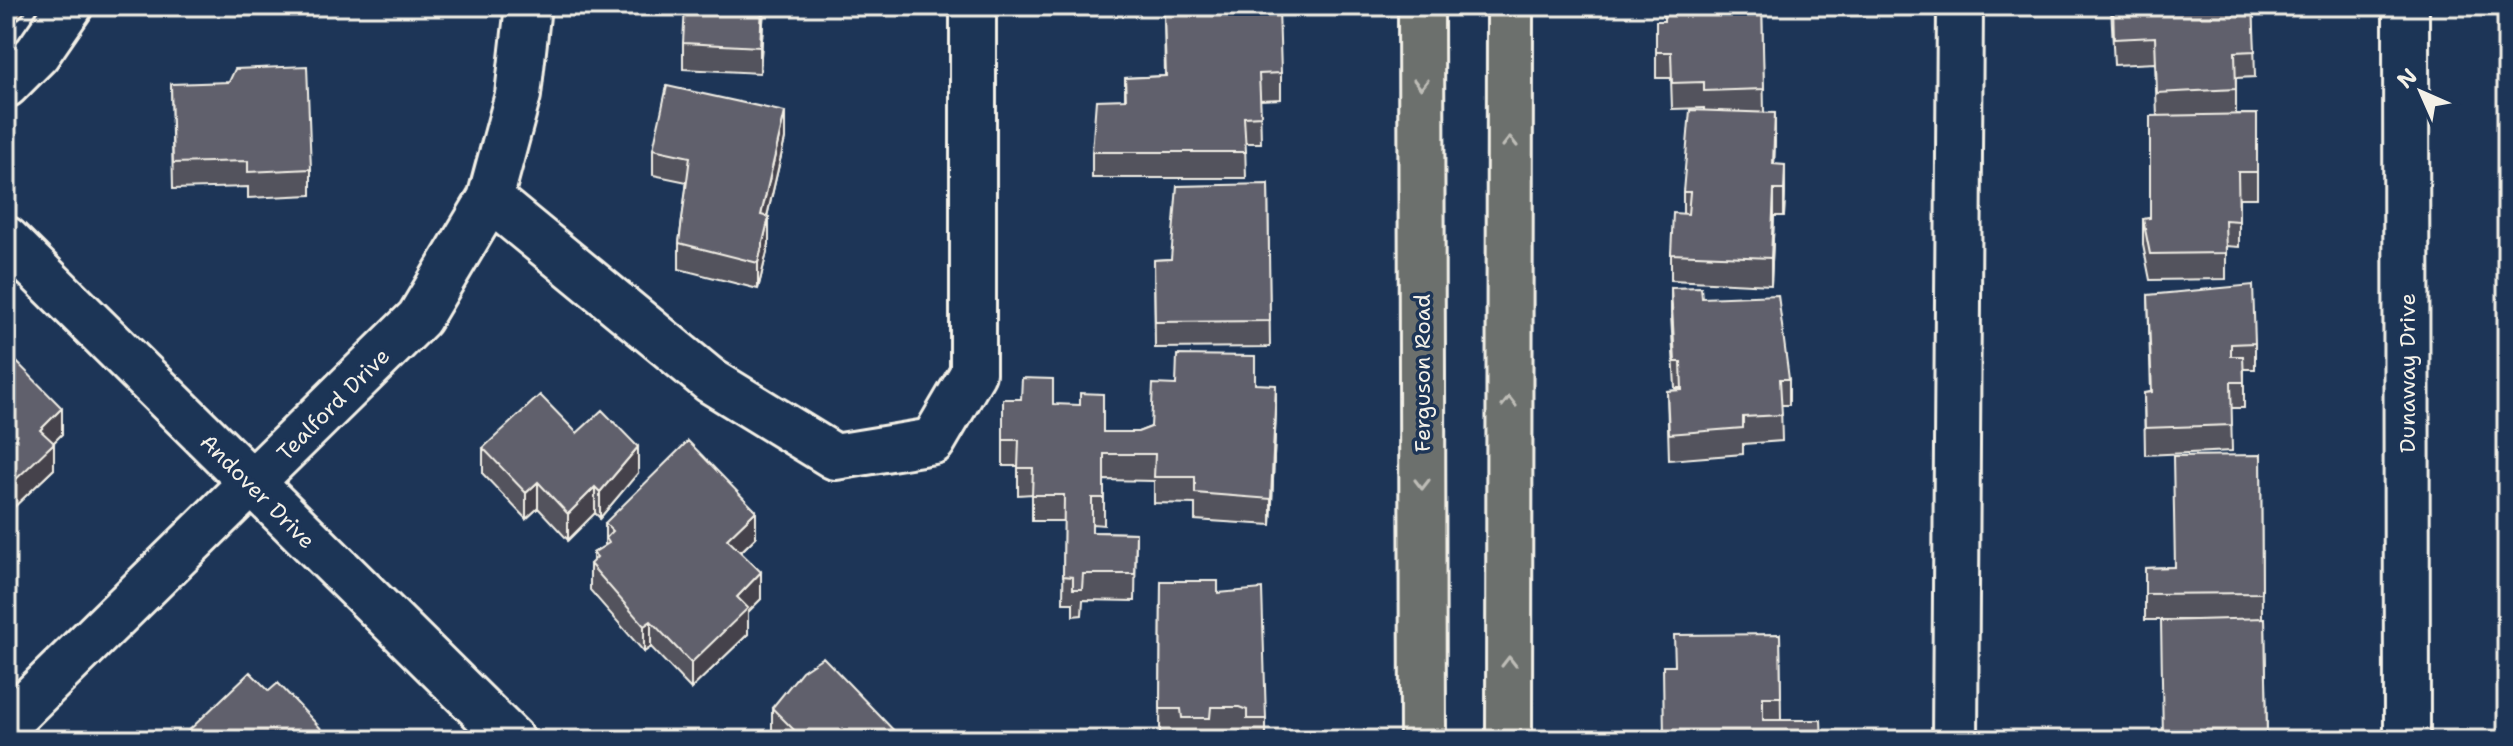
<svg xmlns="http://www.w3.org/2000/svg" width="2513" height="746" font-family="'Shantell Sans',sans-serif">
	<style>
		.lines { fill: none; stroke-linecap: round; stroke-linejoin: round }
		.minor-casing { stroke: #f4f1e8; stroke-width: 50 }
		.major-casing { stroke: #f4f1e8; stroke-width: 50 }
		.minor { stroke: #1d3557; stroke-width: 44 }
		.major { stroke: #6c706d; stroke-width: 44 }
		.wall { fill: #53535d; stroke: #f4f1e8; stroke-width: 2 }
		.shaded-wall { fill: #44434c; stroke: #f4f1e8; stroke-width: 2 }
		.building { fill: #61606c; stroke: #f4f1e8; stroke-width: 2 }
		.oneway { stroke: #bebdb7 }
		.labels { text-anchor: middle; stroke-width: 7; stroke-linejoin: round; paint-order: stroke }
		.street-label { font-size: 22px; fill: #f4f1e8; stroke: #1d3557 }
	</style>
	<rect width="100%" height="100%" fill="#1d3557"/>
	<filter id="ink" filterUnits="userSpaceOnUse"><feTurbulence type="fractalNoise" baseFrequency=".0125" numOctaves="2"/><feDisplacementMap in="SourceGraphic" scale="16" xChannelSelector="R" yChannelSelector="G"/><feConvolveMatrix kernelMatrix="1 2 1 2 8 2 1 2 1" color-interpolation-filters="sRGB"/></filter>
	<g filter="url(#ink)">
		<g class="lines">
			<g class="minor-casing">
				<path id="minor" d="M2406,6L2407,740
					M6,85L37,54L70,6
					M490,199L711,381L835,457L933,441L973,373V6
					M6,239L512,740
					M6,724L419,318L490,199L518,95L528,6
					M1955,740L1960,6"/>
			</g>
			<g class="major-casing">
				<path id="major" d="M1421,6L1423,740
					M1509,740L1510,6"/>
			</g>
			<use href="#minor" class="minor"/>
			<use href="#major" class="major"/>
		</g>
		<path class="wall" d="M6,6H30L12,26L6,20Z
			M764,6L760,73L683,69V43Z
			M1676,6H1762L1764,113L1775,140L1774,164L1785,192L1784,216H1774L1771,285L1671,280V254L1683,214V192L1704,111V108L1672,109L1671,78H1656V21H1664L1676,10Z
			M2111,6H2253L2255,77L2236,78V114H2257V198H2239V247L2226,246V279L2150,280L2143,245V219L2150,218L2157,116L2155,63L2114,65Z
			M1164,14L1281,73V99L1260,100L1261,143H1245L1246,178H1092V152L1125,99V78L1165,76Z
			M171,84L311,169V195L248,198V187L173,189Z
			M785,139L767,217L769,244L758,289L679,269V243L687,182L653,175V149Z
			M1268,184L1270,347L1155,348L1154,260L1171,259Z
			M1671,288L1702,298L1789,379V405H1781L1782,441L1743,444V454L1669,460L1667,391L1681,390V388H1675L1671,314Z
			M2148,295L2255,343V369H2244V408H2231L2232,451L2145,455L2144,393L2151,392Z
			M6,351L62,434L53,443L54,469L11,510L6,505Z
			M1255,384L1276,411L1271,525L1195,520V504L1154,503V481L1104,480V525L1092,524V532L1136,533L1135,601L1083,600L1082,615L1073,616V603H1063L1064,521H1032V494L1018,495V466H1003V399H1021L1053,404L1103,432H1138L1151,427L1176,385Z
			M577,433L638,473L600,518L595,513L568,540L538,508L526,519L483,474V448Z
			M2261,455L2262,618H2265L2267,740H2163L2205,620H2145V568L2174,567Z
			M605,523L756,537L741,552L761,599L748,612V634L691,689L651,647L644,652L590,590V564L593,562V553L605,546Z
			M1161,581L1218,593L1266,719V740H1247V737L1239,733H1211V740H1182L1181,735H1160Z
			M1780,634L1781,720L1664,740Z
			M772,708L903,740H778L772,734Z"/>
		<path class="shaded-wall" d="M12,6H30L12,26Z
			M762,6H764L760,73V47Z
			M785,112V139L761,242V215Z
			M1775,113V140L1773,191V164Z
			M1785,165V192L1784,216V190Z
			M1774,190V216L1771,285V258Z
			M769,217V244L758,289V263Z
			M1276,385V411L1271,525V499Z
			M62,408V434L46,450L54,443V469L11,510V484L40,430Z
			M638,447V473L600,518V492Z
			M538,482V508L526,519V493Z
			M595,487V513L568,540V514Z
			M756,511V537L727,565V539Z
			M761,572V599L748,612V634L691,689V663L737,597Z
			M651,621V647L644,652V626Z
			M325,733V740H316Z"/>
		<path class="building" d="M685,6H762L760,47L683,43Z
			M1677,6H1762L1764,89L1704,91V82L1672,83L1671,52H1656V21H1664V11L1677,10Z
			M2113,6H2253L2255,51L2235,52L2236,89L2157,93L2155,37L2114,39Z
			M1279,8L1281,73L1259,74L1261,116L1244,117L1246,152H1092L1096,100L1126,99L1125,78L1166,76L1164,14Z
			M307,66L311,169L248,172V161L173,163L171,84L229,82L235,69Z
			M667,86L785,112L761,215L769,217L758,263L679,243L690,157L653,149Z
			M1690,110L1775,113L1773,164L1785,165L1784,190H1774L1771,258L1671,254L1673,213L1688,214L1690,192H1683Z
			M2257,114V172H2238L2239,221L2225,220L2226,253L2150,254L2143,219L2150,218V116Z
			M1268,184L1270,321L1155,322L1154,260L1171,259L1177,186Z
			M2253,285L2255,343L2231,344V356H2243L2244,382H2231L2232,425L2145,428L2144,393L2152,392L2148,295Z
			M1701,287L1702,298L1778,295L1789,379H1780L1782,415L1743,417V428L1669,434L1667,391L1682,390L1681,362H1675L1671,288Z
			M6,351L62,408L40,430L54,443L11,484L6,478Z
			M1177,355L1255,356V384L1276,385L1271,499L1195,493V477H1154L1155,454H1104V498H1092V532L1136,533L1135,574H1083L1082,589H1073V577L1063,576L1064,495H1032L1033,468H1018L1019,440H1003V399H1021L1022,378L1053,379V404L1080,405V393L1103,394V432H1138L1151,427L1153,384L1176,385Z
			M540,395L577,433L602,410L638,447L600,492L595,487L568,514L538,482L526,493L483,448Z
			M688,441L756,511L727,539L761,572L737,597L748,608L691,663L651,621L644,626L590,564L597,557L593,553L609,543L606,538L613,531L605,523Z
			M2261,455L2262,593L2145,594V568L2175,567L2173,456Z
			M1161,581H1218V593L1262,589L1266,719H1247V710L1239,707H1211L1210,718H1182L1181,709H1160Z
			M2265,618L2267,739L2163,740L2161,621Z
			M1780,634L1781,697H1763V720H1821L1822,740H1664L1663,666H1675L1674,635Z
			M823,657L903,740H804L772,708L802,671Z
			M250,672L269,691L278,683L325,733L316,740H183L181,738Z"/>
		<defs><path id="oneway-chevron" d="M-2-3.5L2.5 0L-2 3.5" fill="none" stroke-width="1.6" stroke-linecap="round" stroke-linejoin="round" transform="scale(2)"/></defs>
		<g class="oneway">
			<use href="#oneway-chevron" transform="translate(1421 84) rotate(90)"/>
			<use href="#oneway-chevron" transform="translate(1510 142) rotate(-90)"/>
			<use href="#oneway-chevron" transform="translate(1509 402) rotate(-90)"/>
			<use href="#oneway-chevron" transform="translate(1422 484) rotate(90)"/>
			<use href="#oneway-chevron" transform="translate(1509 662) rotate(-90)"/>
		</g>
	</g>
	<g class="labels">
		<g class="street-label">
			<text transform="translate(1422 373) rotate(-90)" y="8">Ferguson Road</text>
			<text transform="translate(2407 373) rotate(-90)" y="8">Dunaway Drive</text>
			<text transform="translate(333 404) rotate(-45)" y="8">Tealford Drive</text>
			<text transform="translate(258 491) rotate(45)" y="8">Andover Drive</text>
		</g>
	</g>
	<rect width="2513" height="746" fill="none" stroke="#1d3557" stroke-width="32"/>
	<rect x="16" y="16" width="2481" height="714" fill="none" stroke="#f4f1e8" stroke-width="3" filter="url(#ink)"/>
	<g transform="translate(2421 92) rotate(315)" stroke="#1d3557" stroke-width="6" paint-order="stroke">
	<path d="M0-6L14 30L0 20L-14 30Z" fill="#f4f1e8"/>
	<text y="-12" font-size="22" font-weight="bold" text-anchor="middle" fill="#f4f1e8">N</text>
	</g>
</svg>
